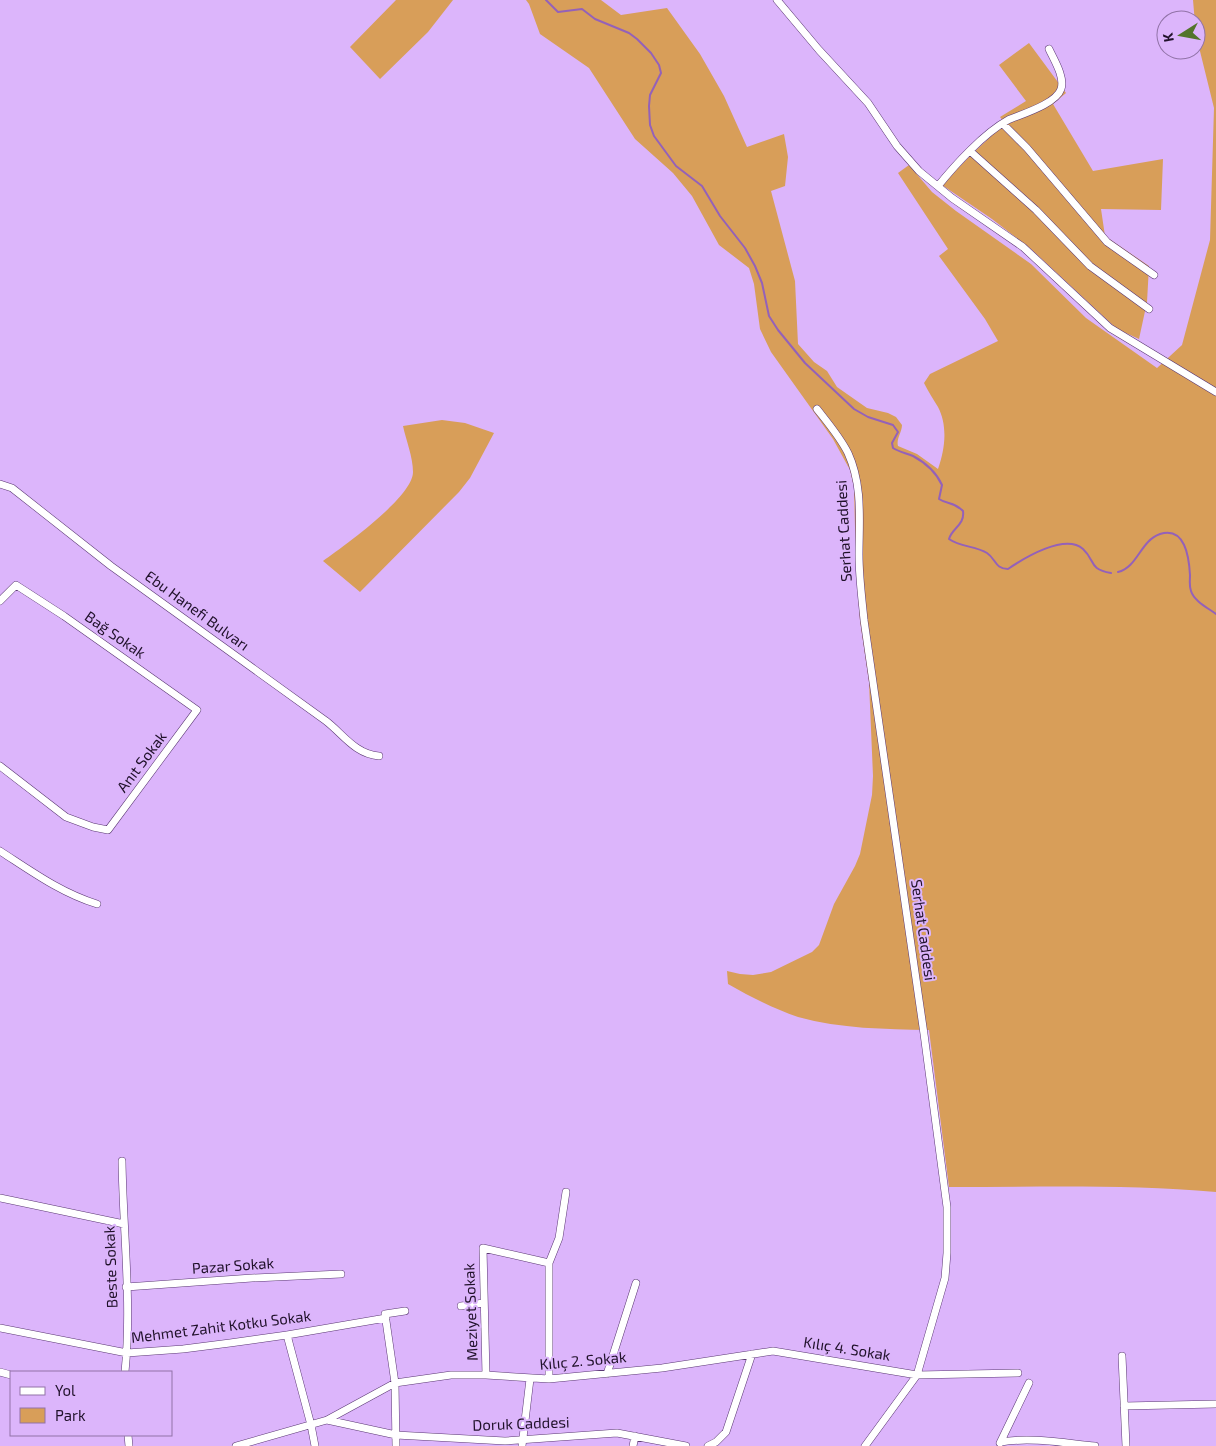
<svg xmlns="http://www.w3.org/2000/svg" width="1216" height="1446" font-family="'Exo 2',sans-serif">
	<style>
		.green { fill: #d89e59 }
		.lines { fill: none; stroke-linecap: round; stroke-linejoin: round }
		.stream { stroke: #9461b9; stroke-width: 2 }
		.minor-casing { stroke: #5a3773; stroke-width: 8 }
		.minor { stroke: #fff; stroke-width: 7 }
		.labels { text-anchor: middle; stroke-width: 4; stroke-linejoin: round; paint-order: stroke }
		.street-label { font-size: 15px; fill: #20112a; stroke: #dcb5fb }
	</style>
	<rect width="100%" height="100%" fill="#dcb5fb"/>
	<path class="green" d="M396,0H453L428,32L380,79L350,47Z
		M526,0H601L621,15L667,8L700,54L724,96L747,147L784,134L788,157L785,186L771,191L795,281L798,344L814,362L827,371L837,387L867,408L888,413L896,417L902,425C902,432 896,439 898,446L917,454L938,469C945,449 948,426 938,407C933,399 928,391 924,383L930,374L998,341L985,319L939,256L948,249L898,173L909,165L932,192L956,211L1031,264L1086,318L1157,368L1182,345L1210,240L1214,108L1196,35L1193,0H1216V1192C1127,1184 1038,1187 949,1187L929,1030C885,1029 841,1029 798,1017C774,1009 751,997 728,984L727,971L740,974L753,975L771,972L812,952L819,945L834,904L855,866L860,854L872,795L873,776L869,682L860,621L856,567L854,487L850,470L833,439L771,352L760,329L754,284L749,268L719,245L692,196L673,173L635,139L589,68L540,34L529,4Z
		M1029,43L1066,93L1053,104L1093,171L1163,159L1161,210L1101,209L1105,236L1149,266L1147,302L1139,339L1117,329L1031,249L992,219L942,185L970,156L1005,123L1000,117L1026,101L999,65Z
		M442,420L465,423L494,433L470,478L459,492L360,592L323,561C344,546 413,497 413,472C413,457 406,440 403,426Z"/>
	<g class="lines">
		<path class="stream" d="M546,0L558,12L582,9L595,19L629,33L637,39L651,53L659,65L661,73L650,95L649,106L650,125L654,136L676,166L702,186L720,216L745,248L755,266L762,283L769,316L778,330L805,363L854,409L868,417L893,425L898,432L892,443L893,448C899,452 906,453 913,456C926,463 936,472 942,485L939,499C948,505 953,501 963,511C965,525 952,528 949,539C960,547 976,546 987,553C996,559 995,569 1008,569C1024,558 1065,533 1083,549C1096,561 1088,569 1111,573
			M1118,572C1138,567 1140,541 1160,534C1185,526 1189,557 1190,575C1190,581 1189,586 1191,591C1194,601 1208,608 1216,614"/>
		<g class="minor-casing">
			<path id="minor" d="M777,0L819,50L868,103L897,146L919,171L952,198L1023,247L1110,328L1216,392
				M1003,124L1027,148L1107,242L1154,275
				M970,151L1036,210L1090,266L1149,309
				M938,186C955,165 984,133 1008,120C1022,114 1056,104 1061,89C1065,77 1054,60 1049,49
				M817,409C828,423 840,437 848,453C863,486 859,520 859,555C859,577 862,599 864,620L924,1034L947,1207V1253L945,1278L917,1375L865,1446
				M0,484L12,488L111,566L326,721C343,734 355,754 379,756
				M0,601L16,585L64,616L197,710L108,830L93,827L66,817L0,766
				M0,851C31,871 61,893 97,904
				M122,1161C123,1231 132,1303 125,1372
				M0,1198L124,1224
				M126,1287L252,1278L341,1274
				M461,1306L484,1303
				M0,1328L127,1353L183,1349L230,1343L287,1335L386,1318
				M287,1335L311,1425L315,1446
				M1122,1356L1126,1446
				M0,1372L11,1375
				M607,1374L636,1283
				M486,1375L483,1248L549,1263
				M549,1379V1263L559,1238L566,1192
				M1124,1406L1216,1404
				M327,1420L396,1435L505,1441L617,1433L686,1446
				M128,1435L129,1446
				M1001,1442C1031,1437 1064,1443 1095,1446
				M1000,1443L1029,1383
				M236,1446L327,1420L395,1383L451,1375H486L549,1379L662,1368L773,1351L917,1375L1018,1373
				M396,1446L395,1383L385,1314L405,1311
				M522,1446L530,1379
				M633,1446L635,1436
				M708,1446L716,1442L726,1432L752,1354"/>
		</g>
		<use href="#minor" class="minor"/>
	</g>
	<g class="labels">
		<g class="street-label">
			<text transform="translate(844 531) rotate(-93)" y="5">Serhat Caddesi</text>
			<text transform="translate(197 611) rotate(36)" y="5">Ebu Hanefi Bulvarı</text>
			<text transform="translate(115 635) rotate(35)" y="5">Bağ Sokak</text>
			<text transform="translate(142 762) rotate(-53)" y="5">Anıt Sokak</text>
			<text transform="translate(923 930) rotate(82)" y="5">Serhat Caddesi</text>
			<text transform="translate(233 1266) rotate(-4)" y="5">Pazar Sokak</text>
			<text transform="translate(111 1267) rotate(-92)" y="5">Beste Sokak</text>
			<text transform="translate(471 1312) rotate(-92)" y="5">Meziyet Sokak</text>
			<text transform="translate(221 1327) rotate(-7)" y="5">Mehmet Zahit Kotku Sokak</text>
			<text transform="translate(847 1349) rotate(9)" y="5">Kılıç 4. Sokak</text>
			<text transform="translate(583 1361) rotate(-5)" y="5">Kılıç 2. Sokak</text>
			<text transform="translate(521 1424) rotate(-2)" y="5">Doruk Caddesi</text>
		</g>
	</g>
	<rect x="10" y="1371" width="162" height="65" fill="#dcb5fb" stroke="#9173a7"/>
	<rect x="20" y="1387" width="25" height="8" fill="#ffffff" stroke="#9173a7"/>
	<text x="55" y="1396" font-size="15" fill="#20112a">Yol</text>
	<rect x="20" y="1408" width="25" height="15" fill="#d89e59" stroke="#9173a7"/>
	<text x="55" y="1421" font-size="15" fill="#20112a">Park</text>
	<g transform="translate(1181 35) rotate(259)"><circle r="24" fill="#dcb5fb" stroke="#9173a7"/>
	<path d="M0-4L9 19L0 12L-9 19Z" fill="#53742b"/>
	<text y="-8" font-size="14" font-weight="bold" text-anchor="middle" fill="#20112a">K</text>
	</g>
</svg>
